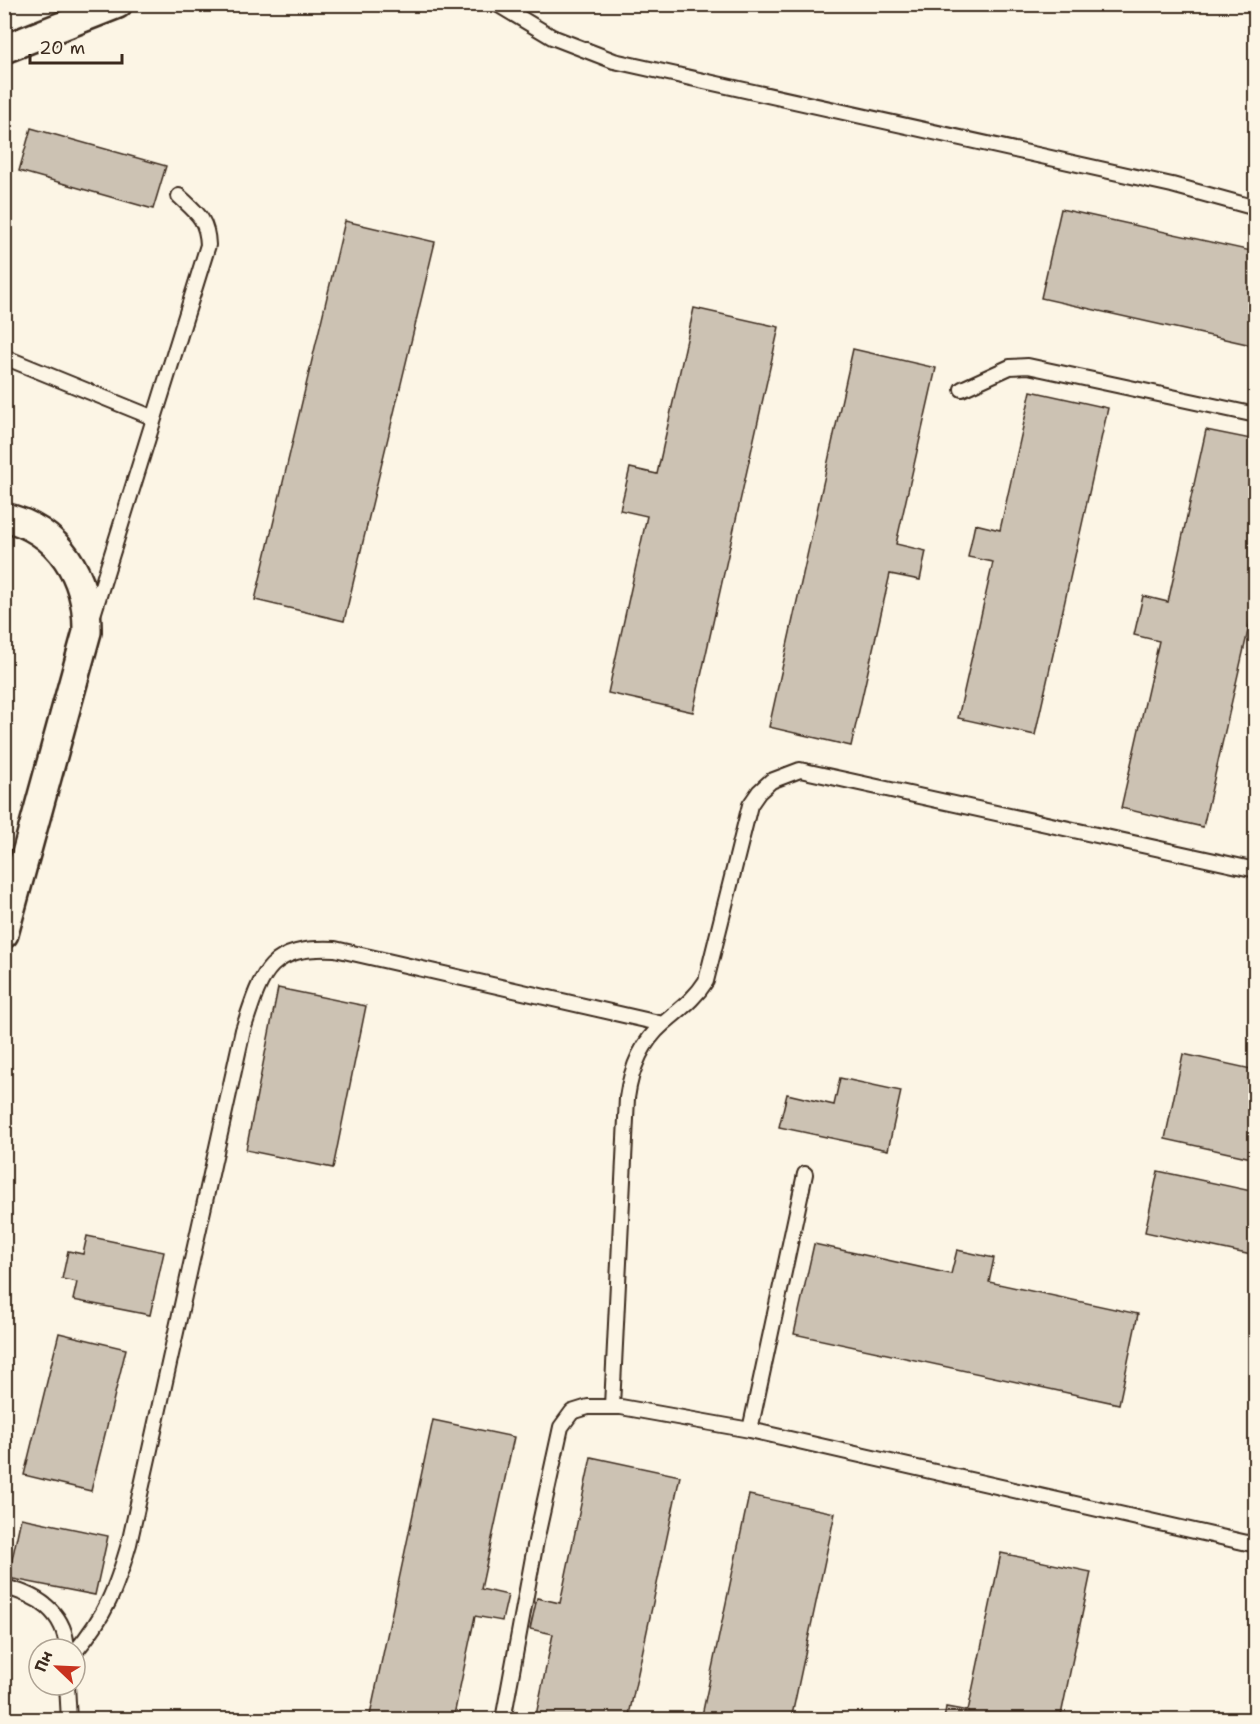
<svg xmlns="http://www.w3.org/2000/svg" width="1260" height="1724" font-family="'Shantell Sans',sans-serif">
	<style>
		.building { fill: #ccc2b3; stroke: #3b2a1e; stroke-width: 1.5 }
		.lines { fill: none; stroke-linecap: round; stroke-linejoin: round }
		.service-casing { stroke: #3b2a1e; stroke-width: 18 }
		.minor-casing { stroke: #3b2a1e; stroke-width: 32 }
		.service { stroke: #fcf5e5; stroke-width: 14 }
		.minor { stroke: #fcf5e5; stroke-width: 27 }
	</style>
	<rect width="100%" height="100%" fill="#fcf5e5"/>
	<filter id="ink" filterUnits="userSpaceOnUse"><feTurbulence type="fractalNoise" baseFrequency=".0167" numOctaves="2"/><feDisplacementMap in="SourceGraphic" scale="12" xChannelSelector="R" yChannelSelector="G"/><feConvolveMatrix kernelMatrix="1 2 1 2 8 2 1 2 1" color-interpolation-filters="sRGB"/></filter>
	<g filter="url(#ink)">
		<path class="building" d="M31,128L166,166L153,209L19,171Z
			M1061,209L1256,252V346L1041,298Z
			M345,221L435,242L344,621L255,600Z
			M694,308L779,327L693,712L608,693L647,516L620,510L630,468L657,474Z
			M853,349L936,368L896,544L926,551L920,580L890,574L851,746L769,727Z
			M1031,391L1108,408L1035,735L958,718L993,562L968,557L975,524L1000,530Z
			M1206,430L1256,440V596L1203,827L1121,808L1159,641L1134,635L1143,596L1168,602Z
			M278,988L366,1006L333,1168L246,1150Z
			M1183,1054L1256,1070V1159L1165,1139Z
			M840,1078L901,1091L888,1150L779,1127L787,1094L834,1105Z
			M1158,1171L1256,1192V1256L1145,1232Z
			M87,1236L164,1252L150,1315L73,1300L77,1282L62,1279L68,1251L83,1254Z
			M814,1244L951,1274L957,1250L994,1258L989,1282L1138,1314L1119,1404L794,1334Z
			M59,1333L126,1349L91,1491L24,1475Z
			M433,1420L514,1437L481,1589L508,1595L502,1621L475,1616L453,1720H369Z
			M591,1457L680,1476L628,1720H535L553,1634L530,1629L537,1598L560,1603Z
			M749,1495L835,1513L791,1720H701Z
			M21,1518L108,1536L95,1595L8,1578Z
			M1001,1553L1091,1572L1060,1720H944L946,1707L968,1711Z"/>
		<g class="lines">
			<g class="service-casing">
				<path id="service" d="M497,4L552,37L614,61L1172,185L1256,208
					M4,357L154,418
					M962,389L1010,367L1028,366L1256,415
					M93,615L208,245C207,219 197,213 179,196
					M612,1406L627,1098C631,1069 641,1043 663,1024C680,1009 694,1000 706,981L750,805L759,792L771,781L800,770L1256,870
					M750,1430L805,1174
					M4,1587C38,1595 65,1612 67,1649
					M75,1652C106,1615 116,1589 129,1544L243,1030C262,972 268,946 335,949L663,1024
					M67,1685L69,1720
					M503,1720L536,1541L561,1427L572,1412L588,1407H621L750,1430L1256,1545"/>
			</g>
			<g class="minor-casing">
				<path id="minor" d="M4,49L118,4
					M4,517C60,530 88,577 87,632L4,934"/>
			</g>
			<use href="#service" class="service"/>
			<use href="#minor" class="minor"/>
		</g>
	</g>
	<rect width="1260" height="1724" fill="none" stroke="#fcf5e5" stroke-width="24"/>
	<rect x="12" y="12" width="1236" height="1700" fill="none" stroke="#3b2a1e" stroke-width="2" filter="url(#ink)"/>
	<g transform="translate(57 1667) rotate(293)"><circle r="28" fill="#fcf5e5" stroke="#afa495" stroke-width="1.5"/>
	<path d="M0-4.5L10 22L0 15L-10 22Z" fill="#c8321e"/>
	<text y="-9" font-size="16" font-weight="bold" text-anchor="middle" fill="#3b2a1e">Пн</text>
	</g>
	<path d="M30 54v9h92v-9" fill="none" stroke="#3b2a1e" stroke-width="3"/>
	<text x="39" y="54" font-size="18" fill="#3b2a1e" stroke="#fcf5e5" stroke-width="4.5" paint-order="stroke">20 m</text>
</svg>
